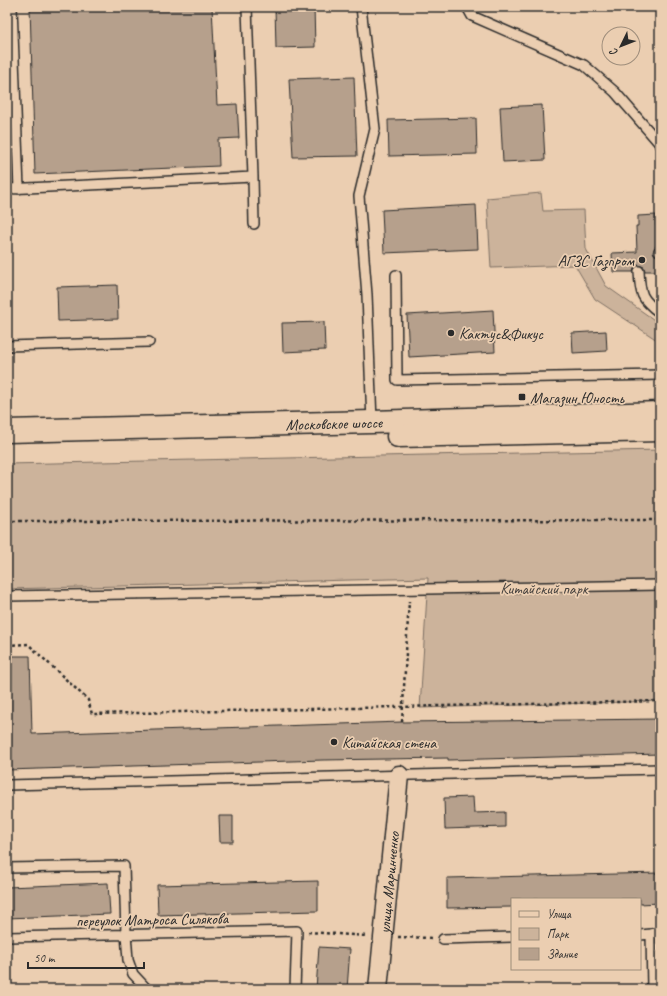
<svg xmlns="http://www.w3.org/2000/svg" width="667" height="996" font-family="Caveat,sans-serif">
	<style>
		.green { fill: #ccb39b; stroke: #7c6f63 }
		.building { fill: #b6a08c; stroke: #2b2b2b }
		.lines { fill: none; stroke-linecap: round; stroke-linejoin: round }
		.lane-casing { stroke: #2b2b2b; stroke-width: 12 }
		.street-casing { stroke: #2b2b2b; stroke-width: 21 }
		.primary-casing { stroke: #2b2b2b; stroke-width: 25 }
		.path { stroke: #2b2b2b; stroke-width: 2.5; stroke-dasharray: 3 3; stroke-linecap: butt }
		.lane { stroke: #ebceb1; stroke-width: 9 }
		.street { stroke: #ebceb1; stroke-width: 18 }
		.primary { stroke: #ebceb1; stroke-width: 22 }
		.poi-dot { fill: #2b2b2b; stroke: #ebceb1; stroke-width: 1.5 }
		.labels { text-anchor: middle; stroke-width: 3.5; stroke-linejoin: round; paint-order: stroke }
		.poi-label { font-size: 16px; fill: #2b2b2b; stroke: #ebceb1; text-anchor: start }
		.street-label { font-size: 16px; fill: #2b2b2b; stroke: #ebceb1 }
		.park-label { font-size: 16px; fill: #433f3c; stroke: #ebceb1 }
	</style>
	<rect width="100%" height="100%" fill="#ebceb1"/>
	<filter id="ink" filterUnits="userSpaceOnUse"><feTurbulence type="fractalNoise" baseFrequency=".025" numOctaves="2"/><feDisplacementMap in="SourceGraphic" scale="8" xChannelSelector="R" yChannelSelector="G"/><feConvolveMatrix kernelMatrix="1 2 1 2 8 2 1 2 1" color-interpolation-filters="sRGB"/></filter>
	<g filter="url(#ink)">
		<path class="green" d="M541,193L543,211L584,210L586,249L606,286L660,324V342L595,299L575,265L491,268L487,198Z
			M660,450V701L420,708L428,578L7,589V464Z"/>
		<path class="building" d="M30,7H212L217,105L237,104L239,138L218,139L219,166L35,174Z
			M275,7H314L315,47L276,48Z
			M354,77L357,156L293,157L289,79Z
			M542,105L545,160L503,162L500,107Z
			M476,118L477,154L389,156L388,120Z
			M476,205L478,249L384,253L382,210Z
			M656,215V226H658L659,244L655,247L653,252L655,255L660,257V271H645L644,267L639,265L635,266L633,272H613L612,253L637,252L636,226H638V216Z
			M117,285L118,319L58,321L57,287Z
			M493,310L495,352L409,357L407,315Z
			M324,322L325,350L283,352L282,323Z
			M606,331L607,351L573,353L572,333Z
			M7,656H30L32,734L402,722L660,719V754L448,760V758L323,760L7,770Z
			M473,797L474,813L505,812V827L445,829L444,798Z
			M219,816H233V842H220Z
			M660,873V903L640,904V899H512V907L447,908V878Z
			M318,881V911L158,915L157,885Z
			M108,883L110,914L7,918V887Z
			M319,947L350,949L347,989H316Z"/>
		<g class="lines">
			<g class="lane-casing">
				<path id="lane" d="M12,7L19,189
					M247,7L253,177
					M361,7L375,129L359,196L367,295L372,422
					M467,7L472,16L584,65L615,92L660,144
					M7,189L253,177L254,224
					M659,251L660,250
					M639,271C640,294 641,299 660,313
					M396,275L397,380L660,375
					M7,346L149,342
					M7,596L660,585
					M7,785L660,769
					M7,868L124,866L126,934L128,960L133,974L147,989
					M640,935L651,934
					M7,937L297,931L295,989
					M443,939L512,937
					M652,989L651,934L660,932"/>
			</g>
			<g class="street-casing">
				<g id="street">
					<path id="s1" d="M378,989L399,775"/>
				</g>
			</g>
			<g class="primary-casing">
				<g id="primary">
					<path id="s2" d="M7,431L372,422L660,413"/>
					<path d="M398,436L660,430"/>
				</g>
			</g>
			<path class="path" d="M7,521L660,520
				M7,645L28,644L88,700L92,714L660,701
				M402,722L409,601
				M308,932L367,936
				M398,937L433,938"/>
			<use href="#lane" class="lane"/>
			<use href="#street" class="street"/>
			<use href="#primary" class="primary"/>
		</g>
	</g>
	<g class="poi-dot">
		<circle cx="642" cy="260" r="4"/>
		<circle cx="451" cy="333" r="4"/>
		<rect x="518" y="393" width="8" height="8" rx="2"/>
		<circle cx="334" cy="742" r="4"/>
	</g>
	<g class="labels">
		<g class="poi-label">
			<text x="634" y="266" text-anchor="end">АГЗС Газпром</text>
			<text x="459" y="339">Кактус&amp;Фикус</text>
			<text x="530" y="403">Магазин Юность</text>
			<text x="342" y="748">Китайская стена</text>
		</g>
		<g class="street-label">
			<text dy="6" stroke="none"><textPath href="#s2" startOffset="327">Московское шоссе</textPath></text>
			<text dy="6" stroke="none"><textPath href="#s1" startOffset="107">улица Маринченко</textPath></text>
			<text transform="translate(152 919) rotate(-1)" y="6">переулок Матроса Силякова</text>
		</g>
		<g class="park-label">
			<text x="544" y="594">Китайский парк</text>
		</g>
	</g>
	<rect width="667" height="996" fill="none" stroke="#ebceb1" stroke-width="24"/>
	<rect x="12" y="12" width="643" height="972" fill="none" stroke="#2b2b2b" stroke-width="1.5" filter="url(#ink)"/>
	<rect x="511" y="898" width="130" height="72" fill="#ebceb1" stroke="#9e8d7b"/>
	<rect x="519" y="911" width="20" height="6" fill="#ebceb1" stroke="#9e8d7b"/>
	<text x="547" y="918" font-size="12" fill="#2b2b2b">Улица</text>
	<rect x="519" y="928" width="20" height="12" fill="#ccb39b" stroke="#9e8d7b"/>
	<text x="547" y="938" font-size="12" fill="#2b2b2b">Парк</text>
	<rect x="519" y="948" width="20" height="12" fill="#b6a08c" stroke="#9e8d7b"/>
	<text x="547" y="958" font-size="12" fill="#2b2b2b">Здание</text>
	<g transform="translate(621 46) rotate(227)"><circle r="19" fill="#ebceb1" stroke="#9e8d7b"/>
	<path d="M0-3L7 15L0 10L-7 15Z" fill="#2b2b2b"/>
	<text y="-6" font-size="11" font-weight="bold" text-anchor="middle" fill="#2b2b2b">С</text>
	</g>
	<path d="M28 962v6h116v-6" fill="none" stroke="#2b2b2b" stroke-width="2"/>
	<text x="34" y="962" font-size="12" fill="#2b2b2b" stroke="#ebceb1" stroke-width="3" paint-order="stroke">50 m</text>
</svg>
